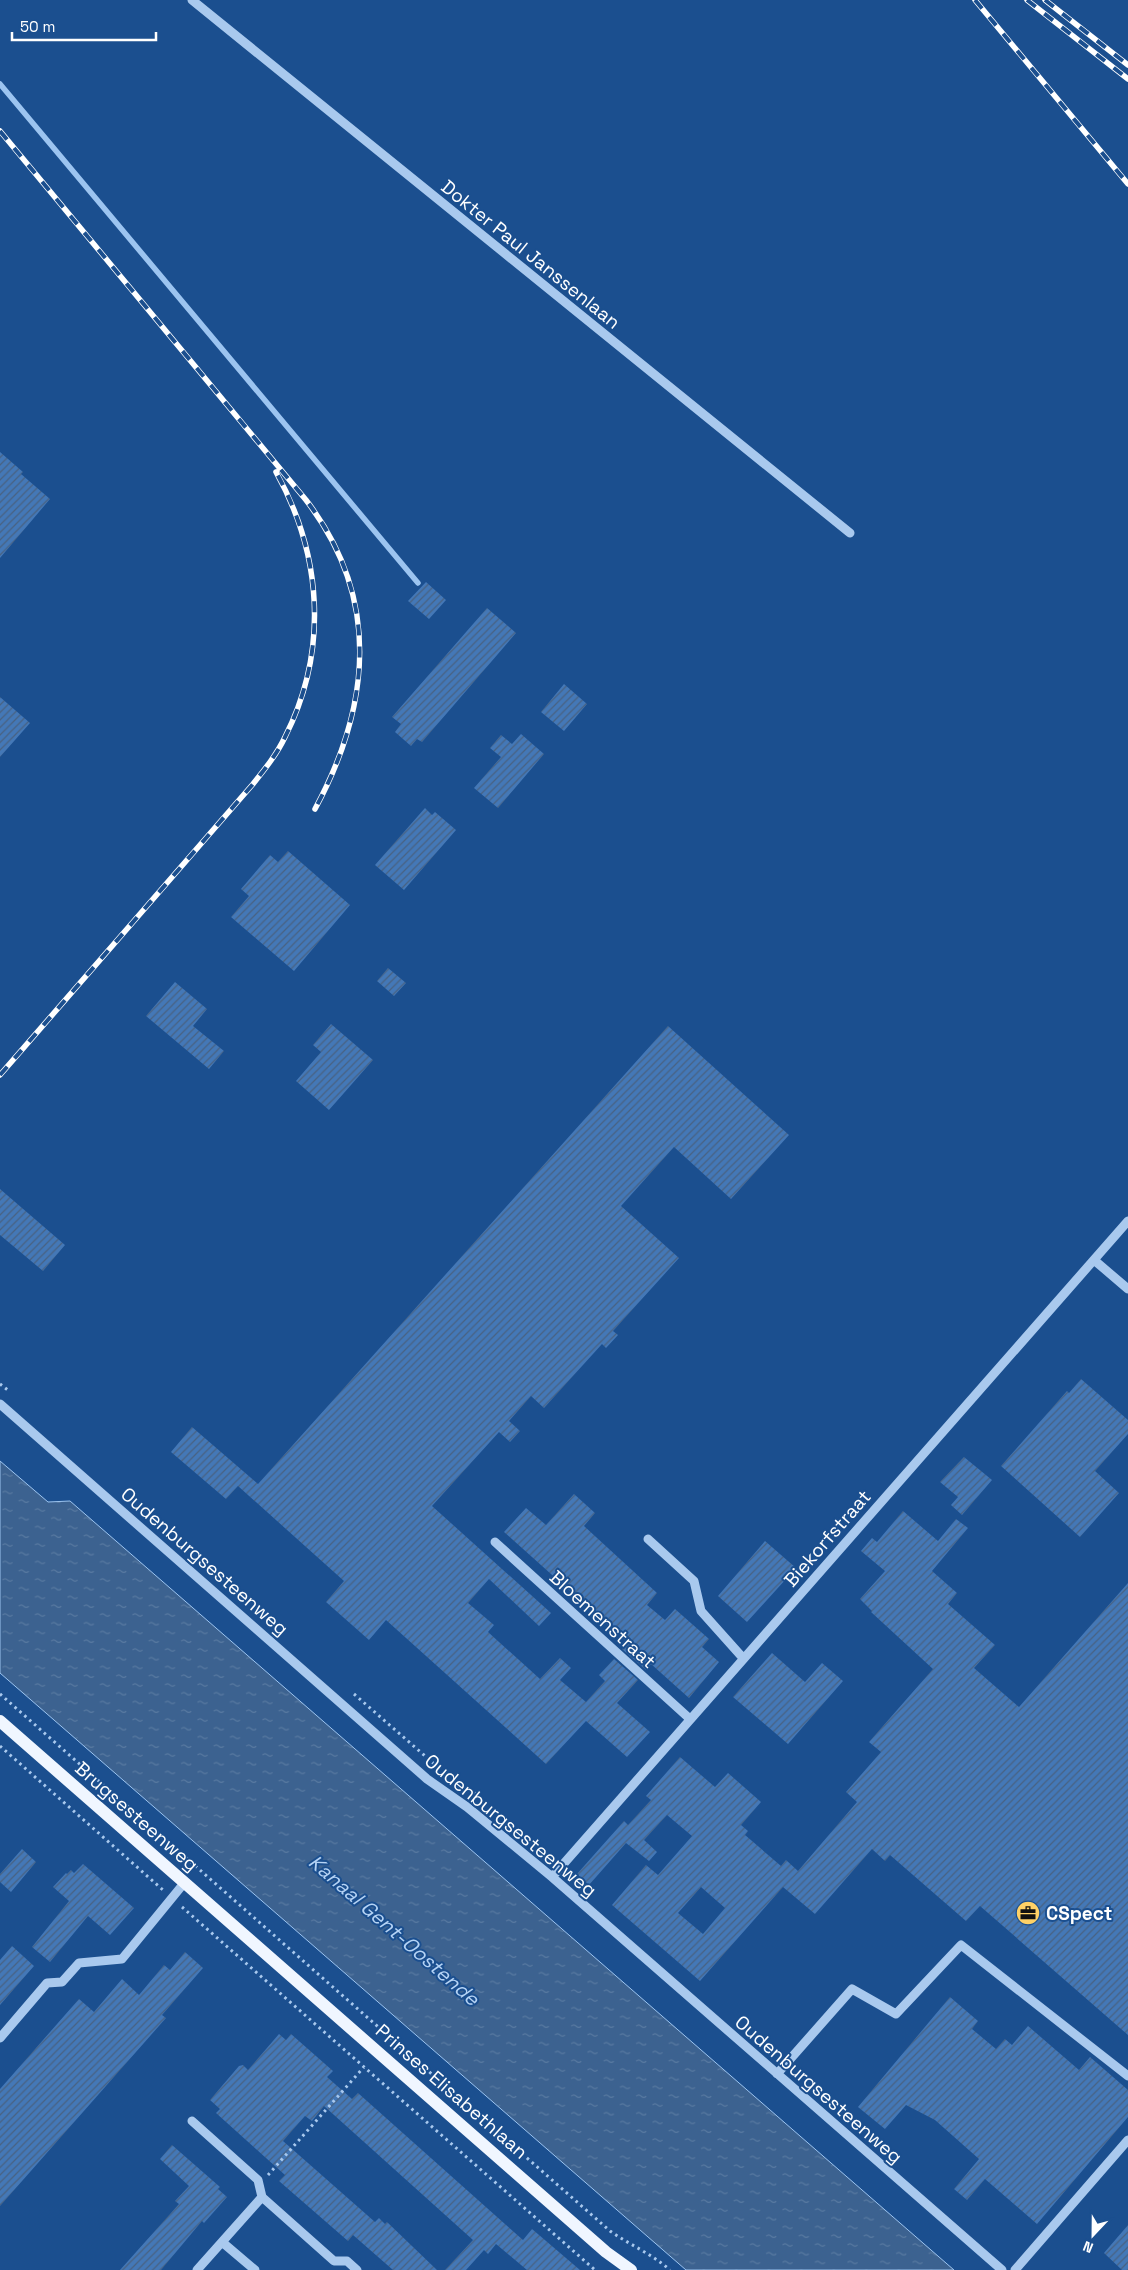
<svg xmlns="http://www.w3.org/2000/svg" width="1128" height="2270" font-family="'Space Grotesk',sans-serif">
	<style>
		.water { fill: url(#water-ripples); stroke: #9cc4f0 }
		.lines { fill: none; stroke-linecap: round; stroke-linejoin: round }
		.stream { stroke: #9cc4f0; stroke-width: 5.5 }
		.building { fill: url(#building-hatch); fill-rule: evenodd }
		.path { stroke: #a9c9ee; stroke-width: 3; stroke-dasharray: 2.5 4; stroke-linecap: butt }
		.minor { stroke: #a9c9ee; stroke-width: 9 }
		.major { stroke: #f0f6ff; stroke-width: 12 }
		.rail-casing { stroke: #fff; stroke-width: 5.5 }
		.rail { stroke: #1b4f8f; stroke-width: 4; stroke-dasharray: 11; stroke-linecap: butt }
		.labels { text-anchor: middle; stroke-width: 4; stroke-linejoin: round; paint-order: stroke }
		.street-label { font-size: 19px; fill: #fff; stroke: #1b4f8f }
		.poi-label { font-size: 19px; font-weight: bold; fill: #fff; stroke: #1b4f8f; text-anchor: start }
		.water-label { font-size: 20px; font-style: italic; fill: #b5d3f5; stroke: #1b4f8f }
	</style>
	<defs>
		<pattern id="water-ripples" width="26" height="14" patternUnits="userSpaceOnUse" patternTransform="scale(1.25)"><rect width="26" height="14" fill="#3c6290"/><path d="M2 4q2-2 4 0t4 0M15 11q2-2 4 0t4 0" fill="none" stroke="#597aa1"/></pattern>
		<pattern id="building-hatch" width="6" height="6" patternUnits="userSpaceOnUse" patternTransform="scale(1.25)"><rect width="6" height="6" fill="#4478b7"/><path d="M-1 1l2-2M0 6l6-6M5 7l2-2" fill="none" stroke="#486282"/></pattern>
	</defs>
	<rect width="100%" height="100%" fill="#1b4f8f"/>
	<path class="water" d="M0,1461L48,1502L70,1501L954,2270H686L0,1673Z"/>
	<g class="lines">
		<path class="stream" d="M0,84L418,583"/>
	</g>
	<path class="building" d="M0,452L23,472L21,474L50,499L0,558Z
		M426,582L446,600L429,619L408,601Z
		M487,608L516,633L422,742L417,739L411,746L395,732L401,724L392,717Z
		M564,684L587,704L564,731L541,712Z
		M0,697L30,723L0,757Z
		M521,734L544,754L498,808L474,788L501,757L490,748L501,735L512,744Z
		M425,808L432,815L435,812L456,830L404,890L375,865Z
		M288,851L350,905L294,971L231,917L249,896L241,889L270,855L278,862Z
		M388,968L406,983L394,996L377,981Z
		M175,982L207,1009L193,1026L224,1051L209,1069L146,1016Z
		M331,1024L373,1060L329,1110L296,1081L321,1052L313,1045Z
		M668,1026L789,1135L731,1199L674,1147L621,1206L679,1258L613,1331L618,1335L606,1348L602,1344L544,1408L531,1396L509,1421L520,1431L510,1442L499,1432L432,1506L551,1613L539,1626L489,1579L468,1603L494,1625L488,1632L540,1679L560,1658L571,1668L560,1680L586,1702L605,1681L599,1675L614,1659L638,1680L617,1703L650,1732L627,1757L586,1721L546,1764L386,1620L369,1640L326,1602L344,1581L238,1486L226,1499L171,1452L192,1427L258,1484Z
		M0,1189L65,1245L43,1271L0,1235Z
		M1081,1379L1128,1420V1434L1095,1471L1119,1493L1080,1537L1001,1466L1067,1391L1069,1393Z
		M964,1457L992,1480L962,1515L951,1505L958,1497L940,1482Z
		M574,1494L595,1513L584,1526L657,1593L647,1605L665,1620L675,1609L709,1639L702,1647L719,1662L689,1698L651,1664L646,1670L622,1649L628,1643L504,1532L526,1508L546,1525Z
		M903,1511L938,1541L956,1519L968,1528L932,1571L957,1593L948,1604L995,1645L974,1668L1019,1707L1128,1583V2035L980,1906L966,1921L890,1855L885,1861L872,1849L815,1914L783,1887L700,1981L612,1905L646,1865L658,1875L692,1836L667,1815L644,1840L657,1852L649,1861L626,1843L589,1885L577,1874L624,1821L628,1825L651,1800L646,1796L680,1757L715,1787L728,1773L761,1802L741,1825L748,1831L745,1835L781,1866L786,1860L798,1871L857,1802L846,1792L881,1752L869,1742L933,1669L871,1612L872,1611L860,1599L885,1571L861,1551L872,1538L877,1542ZM701,1887L725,1908L703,1934L678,1913Z
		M765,1541L796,1568L747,1622L718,1596Z
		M772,1653L805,1682L822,1663L843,1681L788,1744L733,1697Z
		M22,1849L36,1862L11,1892L0,1882V1874Z
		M83,1864L134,1908L110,1935L88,1916L50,1962L32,1947L69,1901L53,1887L66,1873L67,1874L71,1870L74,1873Z
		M12,1946L34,1966L0,2005V1960Z
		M185,1952L203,1968L162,2015L166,2018L0,2206V2089L79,1999L94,2012L122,1979L139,1995L164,1965L170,1970Z
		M950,1997L978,2021L972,2029L996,2049L1005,2039L1012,2045L1028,2026L1079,2070L1090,2057L1128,2090V2117L1037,2224L985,2179L967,2200L954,2189L979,2159L935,2120L906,2105L885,2129L858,2107Z
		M279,2034L286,2040L291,2034L333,2071L327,2077L352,2099L358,2093L523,2240L532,2229L580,2270H527L496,2244L488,2254L484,2250L466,2270H445L473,2240L324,2106L312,2121L305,2116L283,2141L375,2222L379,2218L385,2224L387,2222L437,2270H393L353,2235L348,2241L279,2181L285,2175L216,2113L220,2109L210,2100L239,2066L243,2065L248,2070Z
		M172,2145L220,2187L218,2189L227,2197L204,2223L202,2221L161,2270H120L179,2204L175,2201L189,2186L160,2159Z
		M1128,2225V2270H1122L1104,2253Z"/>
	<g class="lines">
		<path class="path" d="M0,1384L9,1391
			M0,1694L610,2231C630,2245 652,2254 670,2270
			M354,1694L440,1769
			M0,1746L163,1890
			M469,1789L484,1800
			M182,1907L595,2270
			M268,2175L364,2067"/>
		<path class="minor" d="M192,0L850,533
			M1094,1260L1128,1289
			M0,1404L427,1779L467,1807L552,1877L1002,2270
			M648,1539L694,1581L701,1611L743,1658
			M495,1542L690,1719
			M552,1877L1128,1221
			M0,2038L47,1983L62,1982L79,1963L122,1959L185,1882
			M777,2074L852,1989L896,2014L961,1945L1128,2076
			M192,2121L258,2180L262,2197
			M222,2242L255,2270
			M197,2270L262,2197L334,2261H347L357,2270
			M1015,2270L1128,2140"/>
		<path class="major" d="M0,1721L606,2252L631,2270"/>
		<g class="rail-casing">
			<path id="rail" d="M975,0L1128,184
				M1027,0L1128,79
				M1045,0L1128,65
				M0,131L306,500C381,598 371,705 315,809
				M0,1075L253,784C265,769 277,754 285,737C329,650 322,555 276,472"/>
		</g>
		<use href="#rail" class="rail"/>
	</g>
	<defs>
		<g id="office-disc" transform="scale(1.25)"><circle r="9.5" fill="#ffd166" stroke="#1b4f8f"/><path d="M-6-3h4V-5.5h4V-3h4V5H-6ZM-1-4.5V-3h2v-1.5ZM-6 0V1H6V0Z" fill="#111"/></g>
	</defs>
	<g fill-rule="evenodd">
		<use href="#office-disc" x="1028" y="1913"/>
	</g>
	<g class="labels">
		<g class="street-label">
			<text transform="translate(531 254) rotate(39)" y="7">Dokter Paul Janssenlaan</text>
			<text transform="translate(827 1538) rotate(-49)" y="7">Biekorfstraat</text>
			<text transform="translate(205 1561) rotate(41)" y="7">Oudenburgsesteenweg</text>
			<text transform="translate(603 1619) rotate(42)" y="7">Bloemenstraat</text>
			<text transform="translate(137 1816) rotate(41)" y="7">Brugsesteenweg</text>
			<text transform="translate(511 1825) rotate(39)" y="7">Oudenburgsesteenweg</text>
			<text transform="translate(819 2089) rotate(41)" y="7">Oudenburgsesteenweg</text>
			<text transform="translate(452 2091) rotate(41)" y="7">Prinses Elisabethlaan</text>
		</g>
		<g class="poi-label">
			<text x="1046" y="1920">CSpect</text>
		</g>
		<g class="water-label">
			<text transform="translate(394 1930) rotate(41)" y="7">Kanaal Gent-Oostende</text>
		</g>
	</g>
	<g transform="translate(1093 2235) rotate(202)" stroke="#1b4f8f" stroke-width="4" paint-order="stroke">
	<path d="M0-4L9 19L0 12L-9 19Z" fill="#ffffff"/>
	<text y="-8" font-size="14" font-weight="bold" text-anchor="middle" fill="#ffffff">N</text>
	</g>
	<path d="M12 32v8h144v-8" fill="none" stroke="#ffffff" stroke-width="2.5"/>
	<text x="20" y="32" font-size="15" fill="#ffffff" stroke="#1b4f8f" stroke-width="4" paint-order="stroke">50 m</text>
</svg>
